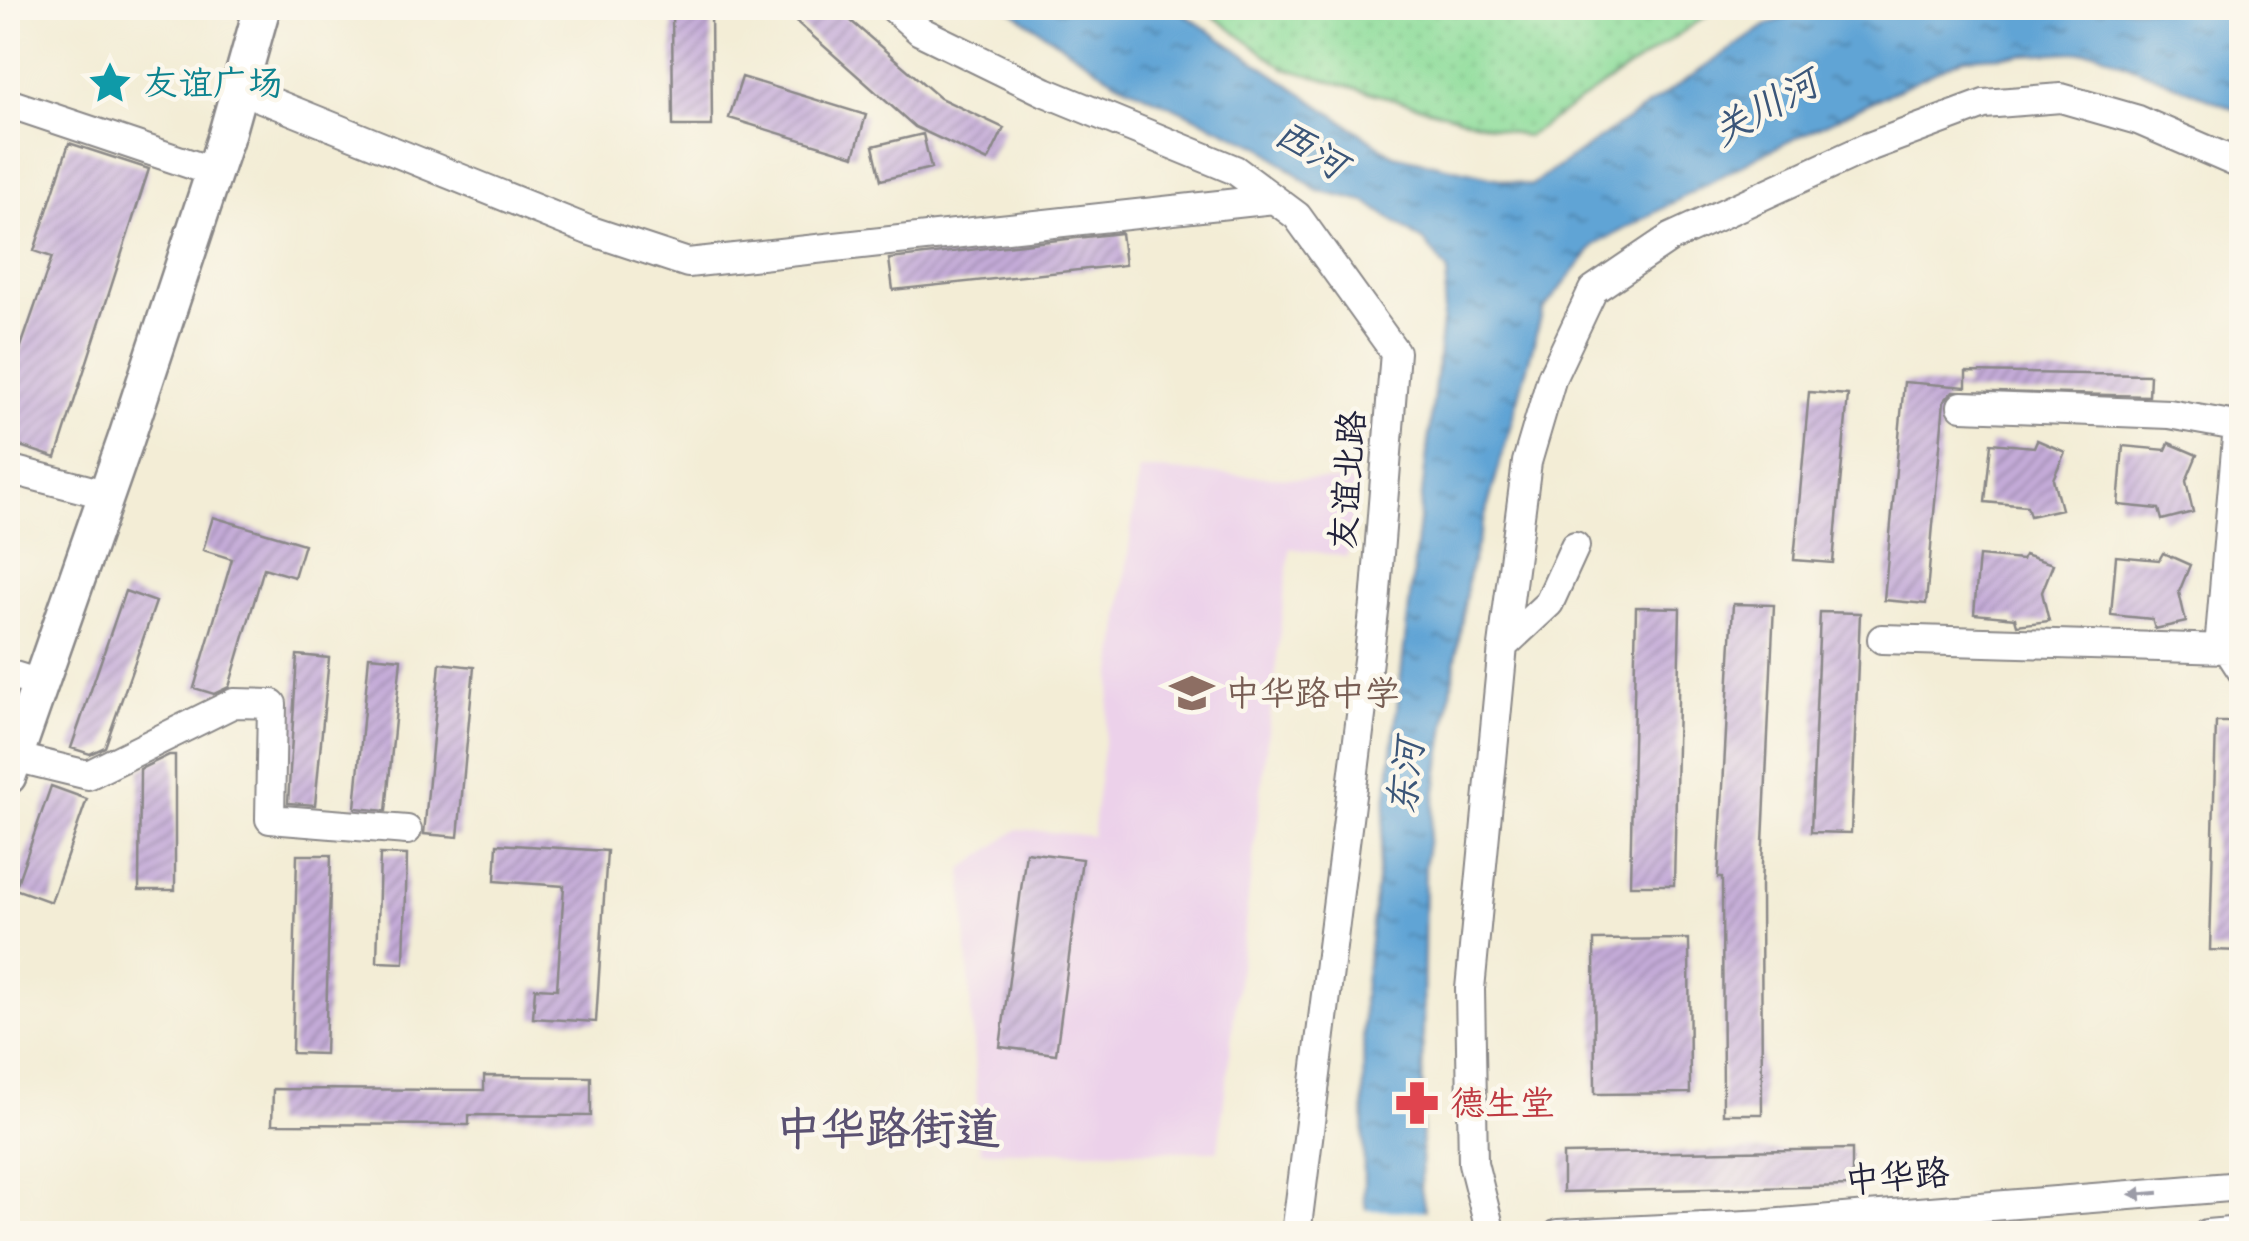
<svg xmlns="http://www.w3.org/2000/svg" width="2249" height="1241" font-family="'Patrick Hand','LXGW WenKai TC',sans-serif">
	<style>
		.built { fill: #ecd1ea }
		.park { fill: url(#park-dots); stroke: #58806b; stroke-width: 2.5 }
		.water { fill: url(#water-ripples); stroke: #416388; stroke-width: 2.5 }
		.pier { fill: #f3edd6 }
		.building { fill: url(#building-hatch) }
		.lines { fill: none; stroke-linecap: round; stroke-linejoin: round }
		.minor-casing { stroke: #8a8888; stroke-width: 32 }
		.major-casing { stroke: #8a8888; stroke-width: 40 }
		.minor { stroke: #fff; stroke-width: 28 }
		.major { stroke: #fff; stroke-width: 35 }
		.oneway { fill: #9c9ca7 }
		.labels { text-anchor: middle; stroke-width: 9; stroke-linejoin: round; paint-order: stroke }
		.culture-label { font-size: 35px; fill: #0d838f; stroke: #fbf7ec; text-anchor: start }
		.street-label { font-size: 35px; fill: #22223b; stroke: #fbf7ec }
		.education-label { font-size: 35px; fill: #785e54; stroke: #fbf7ec; text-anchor: start }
		.health-label { font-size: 35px; fill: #be3a42; stroke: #fbf7ec; text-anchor: start }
		.water-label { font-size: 38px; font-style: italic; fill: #3b5679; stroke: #fbf7ec }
		.district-label { font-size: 45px; font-weight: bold; fill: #5b5272; stroke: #fbf7ec }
	</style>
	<defs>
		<pattern id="park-dots" width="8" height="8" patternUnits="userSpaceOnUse" patternTransform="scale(2.5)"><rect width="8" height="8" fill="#8fdd9b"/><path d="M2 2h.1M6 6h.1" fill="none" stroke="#7bbd86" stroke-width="1.8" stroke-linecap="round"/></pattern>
		<pattern id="water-ripples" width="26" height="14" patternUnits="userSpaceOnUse" patternTransform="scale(2.5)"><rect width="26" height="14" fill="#60a4d5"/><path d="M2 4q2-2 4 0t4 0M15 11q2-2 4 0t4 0" fill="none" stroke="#4f85ae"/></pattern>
		<pattern id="building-hatch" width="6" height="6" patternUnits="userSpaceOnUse" patternTransform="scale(2.5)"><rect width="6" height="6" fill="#c4abd8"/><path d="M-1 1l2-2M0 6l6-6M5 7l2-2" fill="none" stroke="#9f8bb0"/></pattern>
	</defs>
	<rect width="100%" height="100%" fill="#fbf7ec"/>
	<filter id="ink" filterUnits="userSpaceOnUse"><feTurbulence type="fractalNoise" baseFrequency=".01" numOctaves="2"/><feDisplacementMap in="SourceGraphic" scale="20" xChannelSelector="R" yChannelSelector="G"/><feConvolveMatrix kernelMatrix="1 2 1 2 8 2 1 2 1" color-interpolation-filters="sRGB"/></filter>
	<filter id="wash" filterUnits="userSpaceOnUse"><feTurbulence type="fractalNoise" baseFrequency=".0048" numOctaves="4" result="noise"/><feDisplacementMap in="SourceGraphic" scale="40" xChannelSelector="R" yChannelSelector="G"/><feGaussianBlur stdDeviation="2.25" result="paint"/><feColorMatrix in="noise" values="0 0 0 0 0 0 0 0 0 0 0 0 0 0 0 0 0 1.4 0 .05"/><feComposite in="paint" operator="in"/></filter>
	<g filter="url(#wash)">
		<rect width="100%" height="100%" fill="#f3edd6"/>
		<path class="built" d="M1139,469L1357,482L1347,557L1290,548L1218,1151H980L962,870L1018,829L1092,836Z"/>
		<path class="park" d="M1202,8H1718L1527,137L1284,68Z"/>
		<path class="water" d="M1007,8H1175L1393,155L1530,186L1768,24L1813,8H2241V112L2095,51L1964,58L1764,153L1595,245L1543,310L1469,573L1425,863L1421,1189L1429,1233H1372L1364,1199L1363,1001L1448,272L1426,243L1366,202L1317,191L1262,147L1117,82Z"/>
		<path class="pier" d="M1362,1210L1430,1211L1434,1234H1367Z"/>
		<g id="blocks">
			<path class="building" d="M672,8H711L712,126H673Z
				M781,8H836L940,98L1004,128L988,161L915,127Z
				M742,77L866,115L854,156L729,118Z
				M923,134L931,168L881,180L873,146Z
				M69,143L149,169L56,458L8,442V384L52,257L34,251Z
				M1121,233L1125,265L893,290L889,259Z
				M1966,372L2150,375L2149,396L1953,391L1944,401L1926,604L1884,600L1904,382L1966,387Z
				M1809,392L1848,395L1833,563L1794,560Z
				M2037,440L2065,452L2053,479L2061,509L2030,516L2027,506L1985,502L1991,443L2034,447Z
				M2169,443L2197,455L2186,481L2193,512L2162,520L2159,509L2118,505L2123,446L2166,450Z
				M213,517L304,544L294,577L264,568L229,687L214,694L194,688L232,559L203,550Z
				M2163,553L2190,565L2179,592L2186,622L2155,629L2152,619L2111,615L2116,556L2159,560Z
				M2024,555L2053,564L2042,592L2049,621L2017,625L2015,618L1974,614L1979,556L2022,560Z
				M125,591L156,602L105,747L90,754L71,748Z
				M1733,604L1774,605L1761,886L1762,1114H1723L1722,878H1718Z
				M1636,607L1680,608L1674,885H1630Z
				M1820,612L1860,613L1851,833L1811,832Z
				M297,655L329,658L315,805L288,803Z
				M369,656L401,659L386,811L355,808Z
				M440,663L474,667L458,837L424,834Z
				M2216,722H2242V951L2210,950Z
				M169,755H175V890H139L140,769Z
				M51,786L87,799L51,902L15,889Z
				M497,844L607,851L596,1022L533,1018L535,988L557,989L564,886L495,881Z
				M1026,852L1082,859L1056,1054L1000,1047Z
				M380,854L407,855L404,963L377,962Z
				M297,855H331L325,1054L292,1053Z
				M1689,939L1690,1093L1595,1094L1594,940Z
				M484,1076L591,1077V1116L469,1115V1125L272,1124L273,1089L484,1090Z
				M1852,1149V1186L1563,1192V1154Z"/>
		</g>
	</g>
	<g filter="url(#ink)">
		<use href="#blocks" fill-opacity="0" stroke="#8a8888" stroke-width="2.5"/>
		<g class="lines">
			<g class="minor-casing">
				<path id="minor" d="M894,8L920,31L1045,92L1235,170L1297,216L1395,352L1375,604L1296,1234
					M239,89L588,230L688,263L1274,199
					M8,103L214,172
					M1962,406L2169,414L2242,427
					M2238,426L2220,637L2242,671
					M8,469L108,495
					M1882,639L2228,649
					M1503,646L1527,462L1552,377L1593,290L1670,238L1866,148L1984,104L2061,98L2138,120L2242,165
					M8,674L40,684
					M14,757L88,775L234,703L272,704L270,819L407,830
					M1491,1234L1473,1163L1470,989L1503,646L1549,603L1575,546
					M1558,1234L1768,1224L2242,1186
					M2207,1234L2242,1231"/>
			</g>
			<g class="major-casing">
				<path id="major" d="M8,776L126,439L226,136L262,8"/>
			</g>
			<use href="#minor" class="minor"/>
			<use href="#major" class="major"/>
		</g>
		<defs><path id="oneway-solid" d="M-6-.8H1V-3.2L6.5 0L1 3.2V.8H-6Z" transform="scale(2.5)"/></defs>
		<use class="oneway" href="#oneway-solid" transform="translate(2144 1194) rotate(175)"/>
	</g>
	<defs>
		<g id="sight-bare" transform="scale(3.45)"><path d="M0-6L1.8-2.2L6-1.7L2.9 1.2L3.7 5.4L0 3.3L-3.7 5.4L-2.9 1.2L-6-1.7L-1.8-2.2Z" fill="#0f9aa8" stroke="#fbf7ec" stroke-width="2.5" paint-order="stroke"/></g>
		<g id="school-bare" transform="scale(3.45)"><path d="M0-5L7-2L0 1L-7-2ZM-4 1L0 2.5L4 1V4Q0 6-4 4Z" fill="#8d6e63" stroke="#fbf7ec" stroke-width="2.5" paint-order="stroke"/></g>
		<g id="pharmacy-bare" transform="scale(3.45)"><path d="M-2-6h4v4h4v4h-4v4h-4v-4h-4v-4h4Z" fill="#e0444e" stroke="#fbf7ec" stroke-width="2.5" paint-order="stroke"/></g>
	</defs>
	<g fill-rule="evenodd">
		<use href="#sight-bare" x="110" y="83"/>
		<use href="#school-bare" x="1192" y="693"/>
		<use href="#pharmacy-bare" x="1417" y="1103"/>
	</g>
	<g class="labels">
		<g class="culture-label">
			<text x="143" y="95">友谊广场</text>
		</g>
		<g class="street-label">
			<text transform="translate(1347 480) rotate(-86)" y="12">友谊北路</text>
			<text transform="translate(1897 1176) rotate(-5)" y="12">中华路</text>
		</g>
		<g class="education-label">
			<text x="1225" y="705">中华路中学</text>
		</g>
		<g class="health-label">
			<text x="1450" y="1115">德生堂</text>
		</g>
		<g class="water-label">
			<text transform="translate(1765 107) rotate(-29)" y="13">关川河</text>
			<text transform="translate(1311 149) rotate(31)" y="13">西河</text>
			<text transform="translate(1405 777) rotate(-83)" y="13">东河</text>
		</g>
		<g class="district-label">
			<text x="888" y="1144">中华路街道</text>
		</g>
	</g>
	<rect width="2249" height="1241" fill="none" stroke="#fbf7ec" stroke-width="40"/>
</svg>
